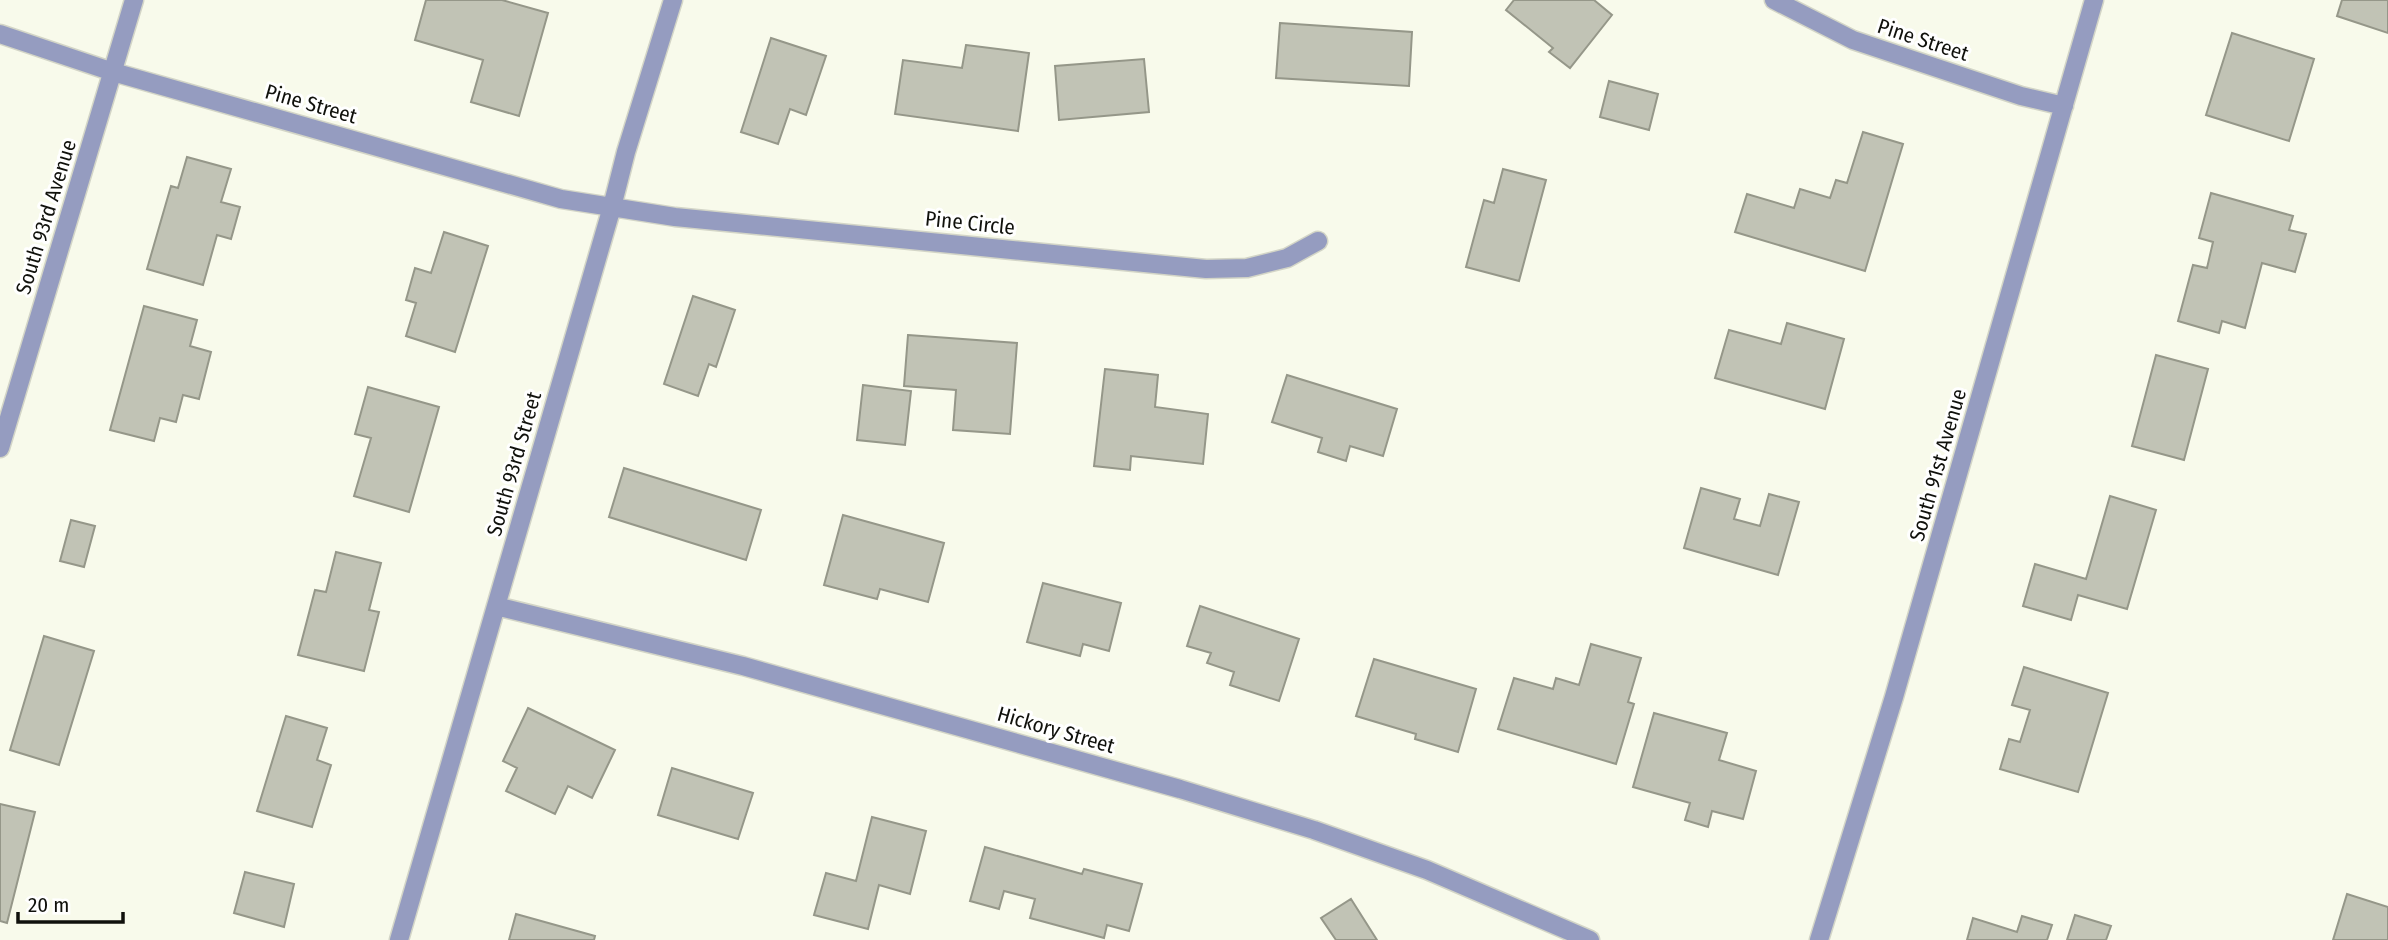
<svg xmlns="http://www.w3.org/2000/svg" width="2388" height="940" font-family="'Fira Sans Condensed',sans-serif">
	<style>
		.building { fill: #c1c3b5; stroke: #959789; stroke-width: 2 }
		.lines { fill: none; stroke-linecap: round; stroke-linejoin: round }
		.minor-casing { stroke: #d3d5c7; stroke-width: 21 }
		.minor { stroke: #959cc0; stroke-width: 18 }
		.labels { text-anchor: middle; stroke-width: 6; stroke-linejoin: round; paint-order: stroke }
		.street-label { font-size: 21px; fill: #10110c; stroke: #fff }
	</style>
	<rect width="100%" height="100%" fill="#f8faeb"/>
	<path class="building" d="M426,0H502L548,13L519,116L471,102L483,60L415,40Z
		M1514,0H1594L1612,15L1570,68L1549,52L1553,48L1506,10Z
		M2342,0H2388V33L2337,16Z
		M1280,23L1412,32L1409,86L1276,78Z
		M2232,33L2314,59L2289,141L2206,115Z
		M771,38L826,56L806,115L790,109L778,144L741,132Z
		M966,45L1029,53L1018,131L895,114L903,60L962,68Z
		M1144,59L1149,112L1059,120L1055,66Z
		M1609,81L1658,94L1649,130L1600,117Z
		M1863,132L1903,144L1865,271L1735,232L1747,194L1794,208L1800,189L1830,198L1836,180L1847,183Z
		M187,157L231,169L221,202L240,207L231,239L217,235L203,285L147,269L171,186L178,188Z
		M1503,169L1546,180L1519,281L1466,267L1484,200L1494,203Z
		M2211,193L2293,216L2289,230L2306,234L2295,272L2262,263L2245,328L2222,321L2219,333L2178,321L2193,265L2207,268L2213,242L2199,238Z
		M444,232L488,246L455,352L406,336L416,303L406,300L415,268L431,273Z
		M693,296L735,310L716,367L709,364L698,396L664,384Z
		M144,306L197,320L190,346L211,352L199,399L183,395L176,422L160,418L154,441L110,430Z
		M1787,323L1844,339L1825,409L1715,378L1729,330L1781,344Z
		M908,335L1017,343L1010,434L953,430L956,390L904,386Z
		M2156,355L2208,369L2184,460L2132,446Z
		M1105,369L1158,375L1155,407L1208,414L1203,464L1131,456L1130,470L1094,466Z
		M1287,375L1397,409L1383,456L1350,446L1346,461L1318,452L1322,438L1272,422Z
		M863,385L911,391L905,445L857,440Z
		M368,387L439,407L409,512L354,496L371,438L355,434Z
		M624,468L761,510L746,560L609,517Z
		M1701,488L1740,499L1734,519L1760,526L1769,494L1799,502L1778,575L1684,548Z
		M2110,496L2156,510L2127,609L2078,595L2071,620L2023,606L2035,564L2086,579Z
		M843,515L944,543L928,602L880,589L877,599L824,585Z
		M71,520L95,526L84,567L60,561Z
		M336,552L381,563L369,610L379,612L364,671L298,655L315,590L326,592Z
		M1043,583L1121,603L1109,651L1083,644L1080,656L1027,642Z
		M1200,606L1299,639L1279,701L1230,685L1234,672L1207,663L1211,653L1187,646Z
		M44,636L94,651L59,765L10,750Z
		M1591,644L1641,658L1628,702L1634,704L1616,764L1498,729L1514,678L1553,689L1556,678L1579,685Z
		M1374,659L1476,689L1458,752L1415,739L1416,734L1356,716Z
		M2024,667L2108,693L2078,792L2000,769L2009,739L2020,742L2030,710L2012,705Z
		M528,708L615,750L592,798L568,786L555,814L506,791L517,768L503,761Z
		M1654,713L1727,733L1719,760L1756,771L1743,819L1712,811L1708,827L1685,820L1690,803L1633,787Z
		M286,716L327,728L317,760L331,765L312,827L257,811Z
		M672,768L753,793L738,839L658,815Z
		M0,804L35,812L7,923L0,921Z
		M872,817L926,831L910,894L879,885L868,929L814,915L826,873L856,881Z
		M985,847L1082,874L1084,869L1142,884L1129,931L1107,925L1104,938L1030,918L1035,899L1004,891L999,909L970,901Z
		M245,872L294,884L284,927L234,913Z
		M2347,894L2388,907V940H2333Z
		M1351,899L1377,940H1336L1321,918Z
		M516,914L595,936L594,940H509Z
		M2075,915L2111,926L2106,940H2067Z
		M2022,916L2052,925L2047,940H1967L1973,918L2017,932Z"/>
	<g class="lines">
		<g class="minor-casing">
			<path id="minor" d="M1774,0L1853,40L2021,96L2064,106
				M0,34L113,72L561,199L675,217L1206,269L1247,268L1287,258L1318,241
				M0,448L134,0
				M496,606L743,666L1180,789L1314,830L1427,870L1590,940
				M399,940L612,207L626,152L673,0
				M1819,940L1894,697L2094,0"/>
		</g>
		<use href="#minor" class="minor"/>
	</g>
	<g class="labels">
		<g class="street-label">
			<text transform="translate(1923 40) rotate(18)" y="7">Pine Street</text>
			<text transform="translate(311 104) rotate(16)" y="7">Pine Street</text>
			<text transform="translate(46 217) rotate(-73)" y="7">South 93rd Avenue</text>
			<text transform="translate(970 223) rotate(6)" y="7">Pine Circle</text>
			<text transform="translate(514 464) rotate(-74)" y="7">South 93rd Street</text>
			<text transform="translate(1938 465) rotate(-74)" y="7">South 91st Avenue</text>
			<text transform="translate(1056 730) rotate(16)" y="7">Hickory Street</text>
		</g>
	</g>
	<path d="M18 912v10h105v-10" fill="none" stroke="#10110c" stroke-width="3.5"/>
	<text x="28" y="912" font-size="21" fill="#10110c" stroke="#ffffff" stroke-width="5" paint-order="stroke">20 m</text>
</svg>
